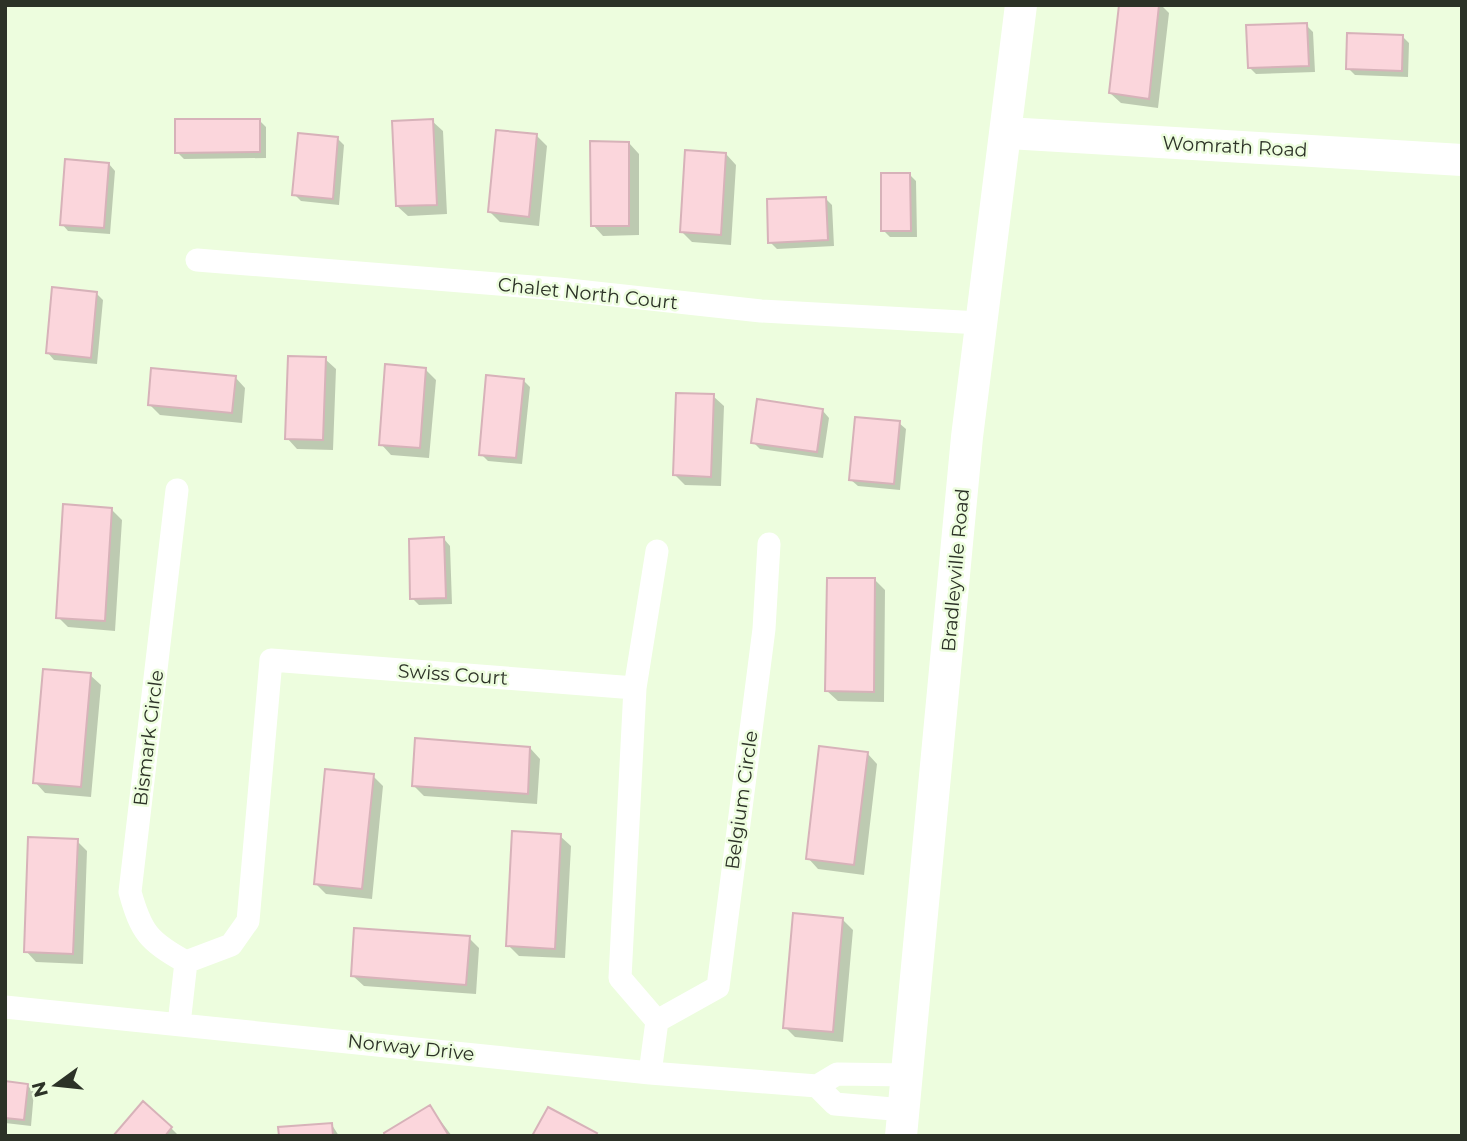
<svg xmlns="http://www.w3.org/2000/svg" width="1467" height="1141" font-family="Montserrat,sans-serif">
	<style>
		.shadow { fill: #0003 }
		.building { fill: #fbd6dc; stroke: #d7b2b9; stroke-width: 2 }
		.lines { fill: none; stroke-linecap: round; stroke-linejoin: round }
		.street { stroke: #fff; stroke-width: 23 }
		.secondary { stroke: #fff; stroke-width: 32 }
		.labels { text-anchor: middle; stroke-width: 5; stroke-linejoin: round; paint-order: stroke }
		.street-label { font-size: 19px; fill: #2c3227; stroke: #edfdde }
	</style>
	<rect width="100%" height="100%" fill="#edfdde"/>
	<path class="shadow" d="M1121,5H1161L1169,13L1158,108L1121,103L1110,93Z
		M1306,25L1313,32L1315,72L1256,74L1249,67Z
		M1402,36L1409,43L1408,77L1355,75L1348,68Z
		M259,120L266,127V158L184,159L177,152Z
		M432,121L443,131L447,214L408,216L397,206Z
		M536,135L547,146L539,226L500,222L490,212Z
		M338,139L344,145L339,205L301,201L294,194Z
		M629,143L639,154V235L603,236L593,225Z
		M726,154L736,165L731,245L692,242L682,232Z
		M109,164L115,171L110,234L68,231L62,224Z
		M909,174L916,181L917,237H890L883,230Z
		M825,198L832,205L834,246L777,249L770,242Z
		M96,293L103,300L97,364L54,360L48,353Z
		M325,359L336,369L333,450L297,449L287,438Z
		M425,369L436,380L429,458L391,455L381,444Z
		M235,377L245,388L242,423L160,415L150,405Z
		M523,380L530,387L522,464L488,461L481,454Z
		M713,396L724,406L721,486L685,485L675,475Z
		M823,411L829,418L823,458L760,449L753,442Z
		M899,423L906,429L900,490L858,486L851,480Z
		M111,509L122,520L115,631L68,627L58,617Z
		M444,539L450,546L452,604L419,605L412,598Z
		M875,580L885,590L884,702L838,701L827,691Z
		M90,675L101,685L91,797L45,793L35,782Z
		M530,748L540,759L537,804L424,796L414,786Z
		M867,753L877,764L864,875L818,869L808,858Z
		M373,776L383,786L372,899L326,894L315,883Z
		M560,836L571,846L565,958L519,956L508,945Z
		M77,841L87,851L83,964L36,962L26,951Z
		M842,919L853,930L843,1042L795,1037L785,1027Z
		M469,938L479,948L476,994L364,986L353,976Z
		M5,1083L27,1085L34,1092L31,1126L5,1123Z
		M144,1103L171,1128L179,1136H115Z
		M430,1107L452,1136H387Z
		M332,1125L339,1136H281Z"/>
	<path class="building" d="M1119,5H1159L1149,99L1109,93Z
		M1307,23L1309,66L1248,68L1246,25Z
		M1347,33L1403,35L1402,71L1346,69Z
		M175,119H260V152L175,153Z
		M433,119L437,205L396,206L392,121Z
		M496,130L537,134L529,217L488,212Z
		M298,133L338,137L333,199L292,195Z
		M590,141L629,142V226H591Z
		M685,150L726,153L721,235L680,232Z
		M65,159L109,163L104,228L60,225Z
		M881,173H910L911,231H881Z
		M826,197L828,240L768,243L767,199Z
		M52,287L97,292L91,358L46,353Z
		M288,356L326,357L323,440L285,439Z
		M385,364L426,368L420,448L379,445Z
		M151,368L236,376L232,413L148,405Z
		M486,375L524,379L516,458L479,455Z
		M676,393L714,394L711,477L673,475Z
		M757,399L823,409L817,452L751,443Z
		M855,417L900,421L894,484L849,480Z
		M63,504L112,508L105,621L56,618Z
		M444,537L446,598L410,599L409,539Z
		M827,578H875L874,692L825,691Z
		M43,669L91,673L81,787L33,783Z
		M415,738L530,747L528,794L412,786Z
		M819,746L868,752L854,865L806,859Z
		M325,769L374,774L362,889L314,884Z
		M512,831L561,834L555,949L506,946Z
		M28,837L78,839L73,954L24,952Z
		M793,913L843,918L833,1032L783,1028Z
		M354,928L470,936L466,985L351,976Z
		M5,1081L28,1084L24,1120L5,1118Z
		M143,1101L172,1127L165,1136H113Z
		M430,1105L449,1136H385L384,1133Z
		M548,1107L597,1133L595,1136H532Z
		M332,1123L333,1136H279L278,1127Z"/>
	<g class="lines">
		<path class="street" d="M197,260L559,289L761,311L980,323
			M177,490L130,892C141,932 149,942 186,962
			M5,1007L650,1073L817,1086L837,1074L909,1075
			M657,1021L718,987L764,629L769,544
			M179,1024L186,962L231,945L248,921L271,660L635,688
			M650,1073L657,1021L620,978L635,688L657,551
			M817,1086L835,1104L904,1110"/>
		<path class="secondary" d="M1008,133L1462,160
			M901,1136L967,437L1021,5"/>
	</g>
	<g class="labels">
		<g class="street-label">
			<text transform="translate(1235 146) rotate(3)" y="7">Womrath Road</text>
			<text transform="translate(588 293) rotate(6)" y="7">Chalet North Court</text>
			<text transform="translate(955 570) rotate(-85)" y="7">Bradleyville Road</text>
			<text transform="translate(453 674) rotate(4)" y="7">Swiss Court</text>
			<text transform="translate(148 738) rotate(-83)" y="7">Bismark Circle</text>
			<text transform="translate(741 800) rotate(-82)" y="7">Belgium Circle</text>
			<text transform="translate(411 1047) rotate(6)" y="7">Norway Drive</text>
		</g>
	</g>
	<rect width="1467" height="1141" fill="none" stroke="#2c3227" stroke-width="14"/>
	<g transform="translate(56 1085) rotate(255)" stroke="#edfdde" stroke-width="5" paint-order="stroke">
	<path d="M0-5L12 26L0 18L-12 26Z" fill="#2c3227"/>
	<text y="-10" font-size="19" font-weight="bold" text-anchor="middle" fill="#2c3227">N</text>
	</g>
</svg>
